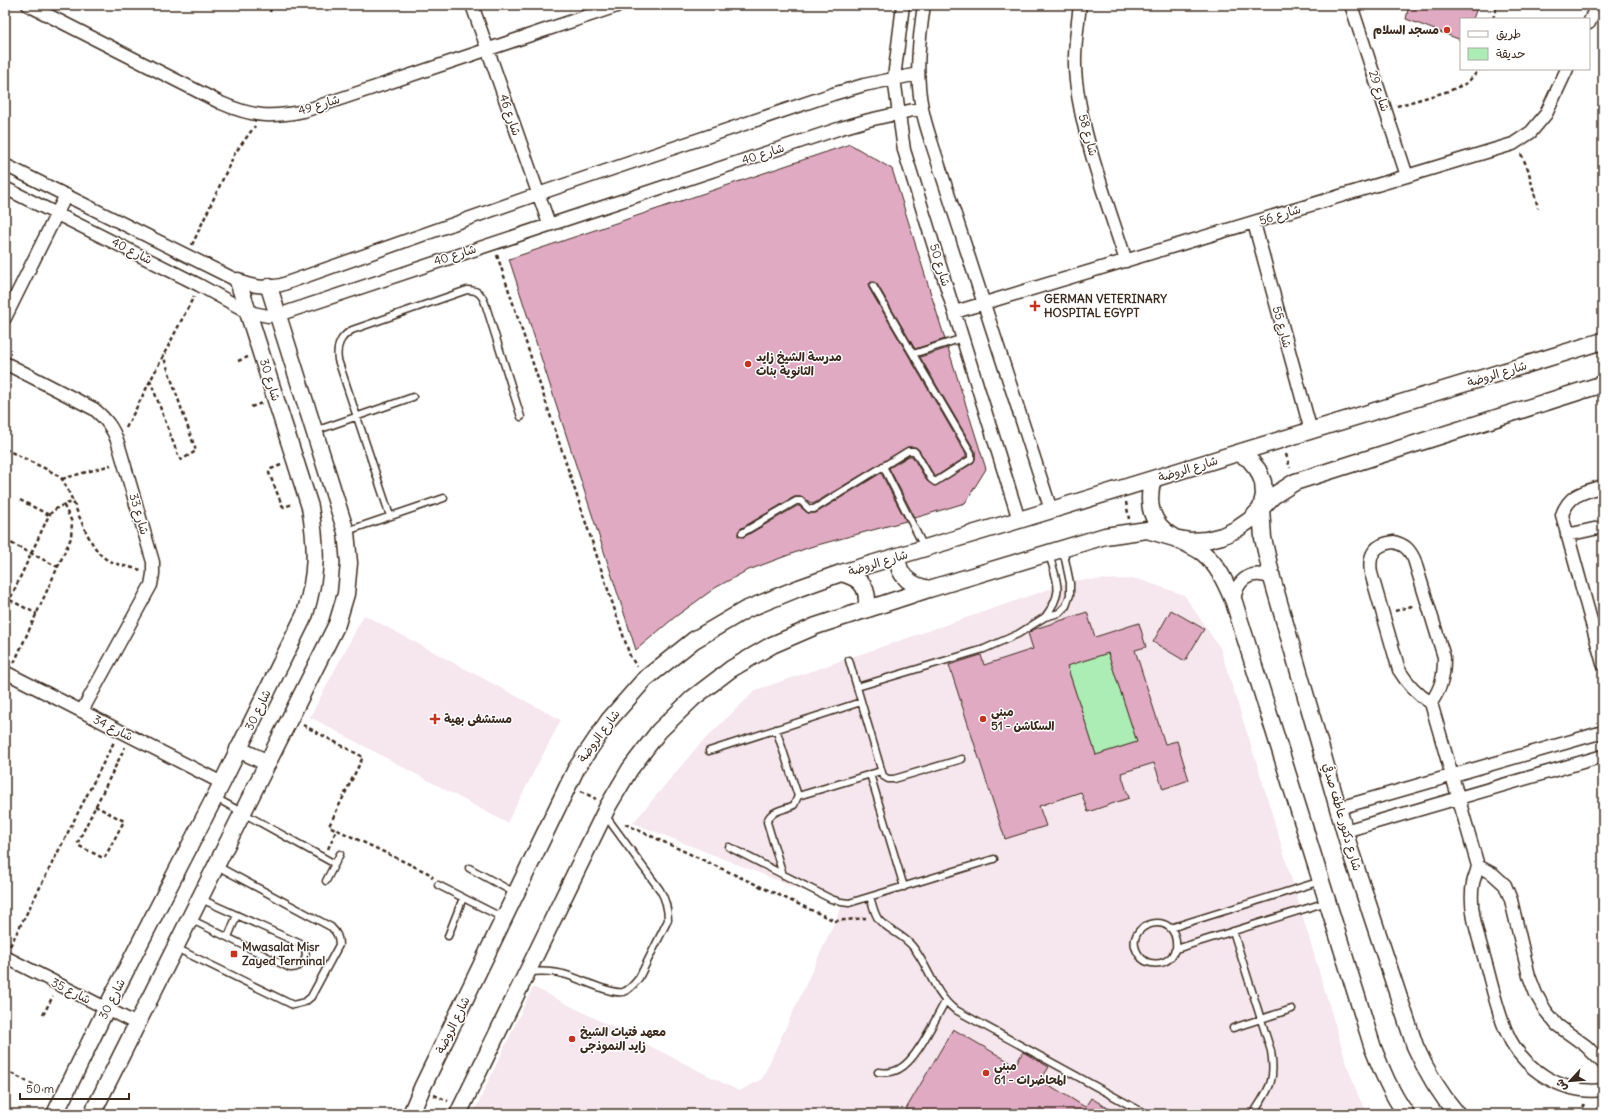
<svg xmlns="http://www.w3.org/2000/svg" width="1608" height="1119" font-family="Delius,'Playpen Sans Arabic',sans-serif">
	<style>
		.built { fill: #f6e6ed }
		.green { fill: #acedb5; stroke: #748c6a }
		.building { fill: #e0aac2; stroke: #3b2a1e; fill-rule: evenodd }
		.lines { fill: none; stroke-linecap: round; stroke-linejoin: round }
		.lane-casing { stroke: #3b2a1e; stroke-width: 9 }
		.street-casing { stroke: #3b2a1e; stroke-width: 15 }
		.secondary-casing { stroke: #3b2a1e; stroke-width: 19 }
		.path { stroke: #3b2a1e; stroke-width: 2.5; stroke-dasharray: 4 3; stroke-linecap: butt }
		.lane { stroke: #fff; stroke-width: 6 }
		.street { stroke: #fff; stroke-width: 12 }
		.secondary { stroke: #fff; stroke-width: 16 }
		.poi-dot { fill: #c8321e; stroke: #fff; stroke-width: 1.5 }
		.labels { text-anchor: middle; stroke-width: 3; stroke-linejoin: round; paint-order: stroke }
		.poi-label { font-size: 12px; font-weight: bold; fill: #3b2a1e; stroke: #fff; text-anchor: start }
		.street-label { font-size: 12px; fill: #3b2a1e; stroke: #fff }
	</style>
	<rect width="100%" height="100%" fill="#fff"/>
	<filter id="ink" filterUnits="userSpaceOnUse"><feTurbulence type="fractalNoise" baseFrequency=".025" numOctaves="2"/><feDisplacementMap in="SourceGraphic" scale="8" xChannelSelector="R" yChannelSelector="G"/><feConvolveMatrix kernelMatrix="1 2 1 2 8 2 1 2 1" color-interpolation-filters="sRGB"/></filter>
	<g filter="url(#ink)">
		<path class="built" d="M1138,579L1184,595L1220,648L1261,777L1348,1068L1359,1098L1369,1114H473L533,987L739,1091L762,1079L842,906L633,823L698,746L756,690L1076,580Z
			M364,615L561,720L507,823L310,717Z"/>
		<path class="green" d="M1108,653L1137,742L1096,755L1067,666Z"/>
		<path class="building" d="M1409,5H1478L1473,19H1461V40L1406,19Z
			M850,144L892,169L945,339L915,349L877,284L871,282L869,284V288L966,454V457L935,477L919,450L915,447H908L813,504L802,497H794L740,529L738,533V536L744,537L797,506H799L808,513H816L881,473L906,521L810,547L746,571L715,588L675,617L636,650L509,259Z
			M948,348L986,469L965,503L915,518L889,468L909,456H912L927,481L935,486L973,463L975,459V451L920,357Z
			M1171,610L1204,629L1185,661L1153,642Z
			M1087,612L1095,637L1139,623L1146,647L1135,650L1165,744L1177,741L1189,780L1163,789L1154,763L1121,773L1129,798L1088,812L1081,792L1039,806L1046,826L1005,839L949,665L981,655L984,665L1033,649L1028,633L1035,629ZM1108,653L1137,742L1096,755L1067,666Z
			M953,1029L1015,1065L1023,1052L1049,1067L1041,1080L1085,1107L1091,1098L1118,1114H915L906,1109Z"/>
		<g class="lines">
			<g class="lane-casing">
				<path id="lane" d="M913,354L963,338
					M315,431L413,397
					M883,466L924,547
					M390,516L338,360C336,346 340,337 352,330L467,290C477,290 481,293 485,303L521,417
					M347,531L444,498
					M742,533L796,501H801L809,509H814L908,451H914L916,453L931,479L935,482L971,459V453L873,286
					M1045,617C1065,591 1057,583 1049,554
					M849,660L883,776L888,779H894L962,759
					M857,687L984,649L1018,634L1045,617L1059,613L1066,606L1070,595V583L1063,549
					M776,729L798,796L794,805C785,810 770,810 767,822L783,875
					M709,751L861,702
					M870,774L904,887
					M798,796L881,771
					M216,798L335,864
					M729,847L831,899L841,902L849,903L994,859
					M469,868L515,893
					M326,881L340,854
					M438,885L503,918
					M870,897C873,905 874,914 879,920C888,930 904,935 913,947C929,967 934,993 954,1009L1146,1114
					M190,919L290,968C304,969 311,953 301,944L201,899
					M1170,928L1321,881
					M1233,931L1271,1051C1276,1082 1269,1089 1253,1114
					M448,936L463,898
					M228,937L237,915
					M176,948L293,1005L305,1002L311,997L339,945C339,937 337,933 331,927L217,866
					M1176,949C1180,905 1118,924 1139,955C1146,966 1163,966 1171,957C1173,955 1174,951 1176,949L1327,902
					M529,972C540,971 552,971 563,974C577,977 611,995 623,992C630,990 635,983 639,978L668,920C668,908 666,900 660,890L605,815
					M1233,1028L1292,1009
					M878,1072C885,1073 892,1073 899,1069C917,1060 935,1019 945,1002"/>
			</g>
			<g class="street-casing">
				<path id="street" d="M28,5L221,103C253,117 271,118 304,111L620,5
					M472,5L549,224
					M903,5L894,78L904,150L1019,520
					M924,5C919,39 915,74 922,108C924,120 928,132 932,144L1051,510
					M1080,5C1077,30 1073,56 1076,81C1083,140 1108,204 1126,261
					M1351,5L1407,176
					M1589,23L1597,5
					M5,165L238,281C253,287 265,288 281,285L538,194L833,94L864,85L918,74
					M5,188L199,285L248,312L268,316L278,315L841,128L869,120L922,108
					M1254,223L1311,431
					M955,312L1513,144L1531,132L1546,114L1567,69
					M5,318L66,195
					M5,363L94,409C106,419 113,428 118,443L153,562V574L151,585L82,711
					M1603,486C1584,492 1569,494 1562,515L1603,664
					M1567,535L1603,527
					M1394,542C1405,545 1409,549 1414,559L1444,657C1444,677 1442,686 1431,703C1417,694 1408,685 1399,670L1371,573C1368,554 1375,544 1394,542Z
					M1234,602C1236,579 1251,569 1272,578
					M5,672L222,783
					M1431,703L1478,866C1477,872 1474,878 1473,883C1468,910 1479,938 1486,964C1492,986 1497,1010 1506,1031C1522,1069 1562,1095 1603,1090
					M1339,808L1603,732
					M1345,831L1603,756
					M1478,866L1493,874L1505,885L1511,900L1529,976L1536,994L1545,1010L1557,1025L1586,1046L1603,1063
					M5,957L137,1024"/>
			</g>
			<g class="secondary-casing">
				<path id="secondary" d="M1238,453L1249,459L1258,470L1263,482L1264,495L1261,508L1263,538L1272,578L1350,850L1415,1046C1426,1071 1439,1093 1457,1114
					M1153,479C1146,504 1151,524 1173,537C1183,543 1194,546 1203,553C1219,566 1226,584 1234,602L1373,1048C1382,1071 1391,1093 1406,1114
					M898,557C897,576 912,586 929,589
					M841,573C862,578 870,589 866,610
					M238,749L268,763
					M55,1114L106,1009L222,783L305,614C317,574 317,548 310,507L238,281
					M92,1114L337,624L346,594L349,563L346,532L269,287
					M411,1114L422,1088L576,769L609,720L645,679L694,640L745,610L799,588L841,573L1019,520L1603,341
					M458,1114L608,806L630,769L659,731L693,698L731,669L772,645L816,626L929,589L1105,536L1147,530L1174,538L1190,541L1206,540L1222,536L1237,529L1250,520L1273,496L1295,482L1603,384"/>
			</g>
			<path class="path" d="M1364,5H1383
				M270,12L272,5
				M1493,19L1497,5
				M1397,106L1449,91L1467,83L1480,69
				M1521,154L1528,169L1538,208
				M192,245L235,153L255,126
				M497,255L630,656L637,667
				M238,361L248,357
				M150,380L179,458L181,460L196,451L163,355
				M251,407L262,403
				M126,428L194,296
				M5,449L54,473L62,479C75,500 87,547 106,559C116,565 130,567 141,570
				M1286,454L1290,468
				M281,465L271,469L269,473L282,505L284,507L293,504
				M62,479L111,465
				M20,500L49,515
				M1126,502L1129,519
				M5,540L58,567
				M10,600L37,614
				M5,610L49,515C57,507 63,504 74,502
				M1395,611L1415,605
				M14,663L71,538L72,522L63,504
				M303,725L363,757L329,826L430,874L433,878
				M581,791L596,799
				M95,806L124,821L105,857L103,858L79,846L78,842L125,747
				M625,824L835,921L866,918
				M328,849L337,829
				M10,946L114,742
				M5,986L12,974
				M43,1015L53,996
				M5,1070L49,1093
				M434,1095L448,1101
				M1580,1114L1586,1102"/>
			<use href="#lane" class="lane"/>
			<use href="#street" class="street"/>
			<use href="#secondary" class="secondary"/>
		</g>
	</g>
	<g class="poi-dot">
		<circle cx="1447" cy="30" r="4"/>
		<path d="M1033 300h4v4h4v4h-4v4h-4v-4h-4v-4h4z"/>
		<circle cx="748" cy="364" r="4"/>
		<path d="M433 713h4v4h4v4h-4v4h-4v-4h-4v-4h4z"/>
		<circle cx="983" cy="719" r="4"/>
		<rect x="230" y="950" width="8" height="8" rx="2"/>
		<circle cx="572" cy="1039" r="4"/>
		<circle cx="986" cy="1073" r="4"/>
	</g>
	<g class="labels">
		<g class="poi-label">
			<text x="1439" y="34" text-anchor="end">مسجد السلام</text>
			<text x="1044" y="303">GERMAN VETERINARY<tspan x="1044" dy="14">HOSPITAL EGYPT</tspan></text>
			<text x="756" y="361">مدرسة الشيخ زايد<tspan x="756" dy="14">الثانوية بنات</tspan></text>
			<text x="991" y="716">مبنى<tspan x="991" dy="14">السكاشن - 51</tspan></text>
			<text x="444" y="723">مستشفى بهية</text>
			<text x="242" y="951">Mwasalat Misr<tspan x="242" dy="14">Zayed Terminal</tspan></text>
			<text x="580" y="1036">معهد فتيات الشيخ<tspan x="580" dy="14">زايد النموذجى</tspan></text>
			<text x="994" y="1070">مبنى<tspan x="994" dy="14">المحاضرات - 61</tspan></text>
		</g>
		<g class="street-label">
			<text transform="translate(1379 91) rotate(72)" y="4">شارع 29</text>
			<text transform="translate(319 105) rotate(-17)" y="4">شارع 49</text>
			<text transform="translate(510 115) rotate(71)" y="4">شارع 46</text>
			<text transform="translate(1088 135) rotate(75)" y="4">شارع 58</text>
			<text transform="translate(763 154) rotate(-18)" y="4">شارع 40</text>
			<text transform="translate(1280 215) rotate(-17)" y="4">شارع 56</text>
			<text transform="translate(132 251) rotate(27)" y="4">شارع 40</text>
			<text transform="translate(455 255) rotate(-18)" y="4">شارع 40</text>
			<text transform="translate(940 265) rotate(73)" y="4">شارع 50</text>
			<text transform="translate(1282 327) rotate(75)" y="4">شارع 55</text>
			<text transform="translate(1497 374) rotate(-17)" y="4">شارع الروضة</text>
			<text transform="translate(270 380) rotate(73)" y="4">شارع 30</text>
			<text transform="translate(1188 469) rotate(-17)" y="4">شارع الروضة</text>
			<text transform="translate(139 514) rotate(74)" y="4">شارع 33</text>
			<text transform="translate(878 563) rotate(-17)" y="4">شارع الروضة</text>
			<text transform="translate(258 710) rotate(-64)" y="4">شارع 30</text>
			<text transform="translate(113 728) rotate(27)" y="4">شارع 34</text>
			<text transform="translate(599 736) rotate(-54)" y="4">شارع الروضة</text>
			<text transform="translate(1342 817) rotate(74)" y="4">شارع دكتور عاطف صدقي</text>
			<text transform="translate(71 991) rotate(27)" y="4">شارع 35</text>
			<text transform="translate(112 999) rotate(-63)" y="4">شارع 30</text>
			<text transform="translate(453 1025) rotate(-64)" y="4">شارع الروضة</text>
		</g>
	</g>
	<rect width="1608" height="1119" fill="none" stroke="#fff" stroke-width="20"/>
	<rect x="10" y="10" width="1588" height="1099" fill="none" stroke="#3b2a1e" stroke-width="1.5" filter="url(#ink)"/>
	<rect x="1460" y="18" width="130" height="52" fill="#ffffff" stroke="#b1aaa5"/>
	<rect x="1468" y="31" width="20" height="6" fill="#ffffff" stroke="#b1aaa5"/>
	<text x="1496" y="38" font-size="12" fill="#3b2a1e">طريق</text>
	<rect x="1468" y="48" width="20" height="12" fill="#acedb5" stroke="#b1aaa5"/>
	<text x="1496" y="58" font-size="12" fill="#3b2a1e">حديقة</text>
	<g transform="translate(1570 1081) rotate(244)" stroke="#ffffff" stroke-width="3" paint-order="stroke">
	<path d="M0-3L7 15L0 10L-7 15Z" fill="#3b2a1e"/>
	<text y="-6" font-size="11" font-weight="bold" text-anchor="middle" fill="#3b2a1e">ش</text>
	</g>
	<path d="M20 1093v6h109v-6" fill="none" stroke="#3b2a1e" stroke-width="2"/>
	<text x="26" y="1093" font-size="12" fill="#3b2a1e" stroke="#ffffff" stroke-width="3" paint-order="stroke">50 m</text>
</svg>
